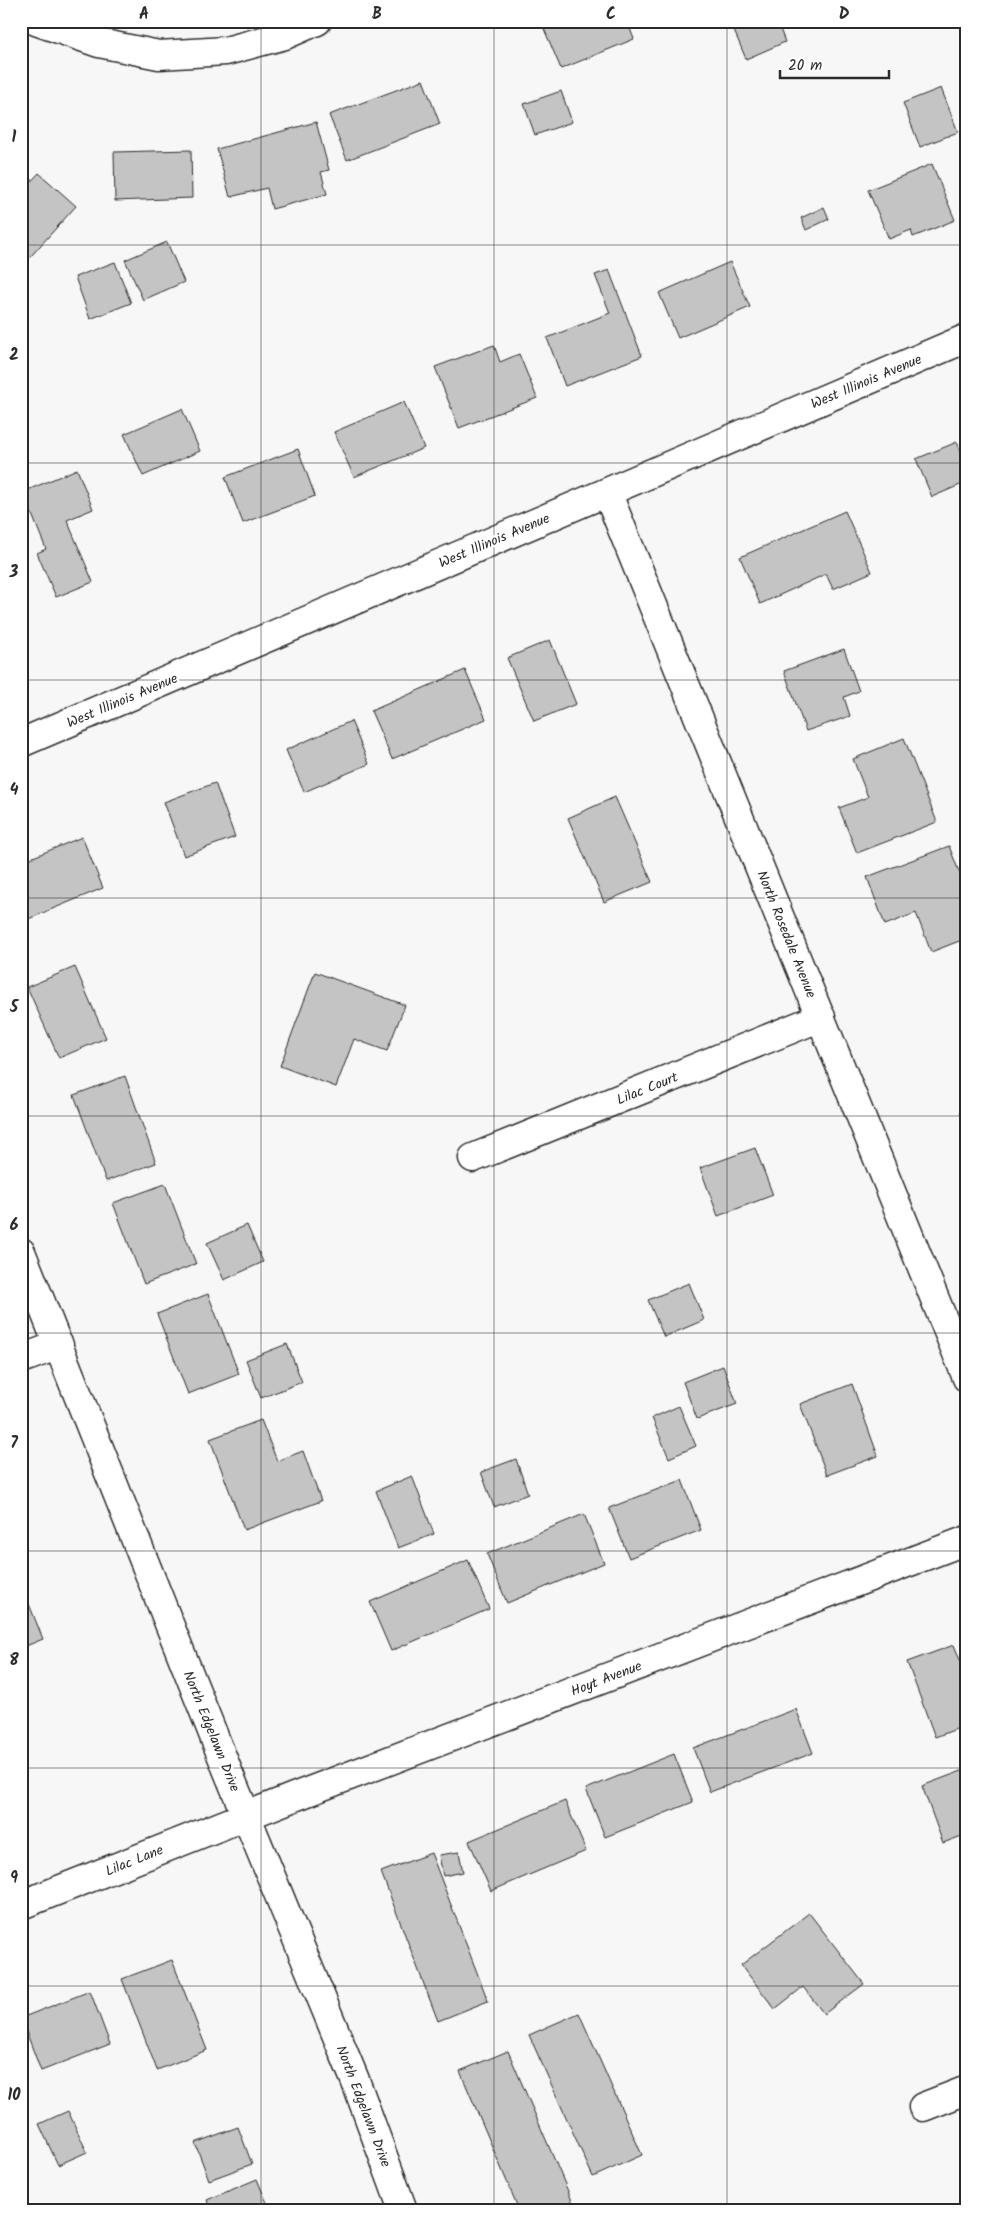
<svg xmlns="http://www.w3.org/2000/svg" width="988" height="2231" font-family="Kalam,sans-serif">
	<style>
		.building { fill: #c4c4c4; stroke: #2b2b2b }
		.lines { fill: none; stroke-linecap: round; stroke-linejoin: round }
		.minor-casing { stroke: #2b2b2b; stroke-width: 31 }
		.minor { stroke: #fff; stroke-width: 28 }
		.grid { fill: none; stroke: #2b2b2b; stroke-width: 1; stroke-opacity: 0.55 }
		.labels { text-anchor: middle; stroke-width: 5; stroke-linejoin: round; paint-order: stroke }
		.street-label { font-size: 14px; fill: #2b2b2b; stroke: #fff }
		.neatline { fill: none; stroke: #2b2b2b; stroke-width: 2 }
		.grid-label { font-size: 16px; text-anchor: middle; font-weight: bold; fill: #2b2b2b }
	</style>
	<rect width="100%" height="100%" fill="#f7f7f7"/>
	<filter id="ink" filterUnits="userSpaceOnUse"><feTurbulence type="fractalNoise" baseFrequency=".02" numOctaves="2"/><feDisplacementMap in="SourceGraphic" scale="10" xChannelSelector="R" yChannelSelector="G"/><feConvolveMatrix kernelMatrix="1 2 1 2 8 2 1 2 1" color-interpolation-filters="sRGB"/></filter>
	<g filter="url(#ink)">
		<path class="building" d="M549,21H627L634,39L561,69L542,24Z
			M730,21H777L785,42L746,59Z
			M423,80L440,124L347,160L329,115Z
			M941,88L958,132L920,147L903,103Z
			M561,91L572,122L535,135L524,104Z
			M316,122L329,170L321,172L327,194L272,209L267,188L230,197L217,149Z
			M191,150L192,198L115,201L114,152Z
			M932,164L955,220L913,237L911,230L889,239L868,190Z
			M39,173L76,206L22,266L21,192Z
			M824,207L829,219L806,230L801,218Z
			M167,242L184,282L143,300L125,260Z
			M115,262L131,303L90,319L75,277Z
			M730,262L750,307L678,338L659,293Z
			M609,270L642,356L565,386L547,338L610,313L595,275Z
			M494,345L500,362L519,354L537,398L459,428L435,367Z
			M404,402L424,448L354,477L334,432Z
			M182,409L200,451L143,476L124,434Z
			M967,412V427L962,414Z
			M957,442L967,465V482L932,497L916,459Z
			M298,449L315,496L243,523L225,477Z
			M77,469L93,509L67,520L93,582L56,597L37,553L46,549L23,492Z
			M845,511L872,572L833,589L826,574L760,604L740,557Z
			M550,640L576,704L534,721L507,658Z
			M844,649L859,691L844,697L850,716L806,731L784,671Z
			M465,670L486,719L392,759L371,711Z
			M351,721L369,764L304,792L286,750Z
			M904,738L937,822L857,853L839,808L868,797L853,759Z
			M215,783L235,837L184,856L164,802Z
			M615,797L652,882L604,902L568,818Z
			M82,837L103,888L21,922V862Z
			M949,846L967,892V938L931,952L916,913L885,925L867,877Z
			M75,967L106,1038L59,1058L27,987Z
			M315,972L405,1005L387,1051L354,1039L336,1087L280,1066Z
			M125,1076L156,1163L106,1181L74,1095Z
			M967,1109V1130L960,1112Z
			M755,1148L773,1195L718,1216L700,1168Z
			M165,1184L196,1264L144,1284L113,1203Z
			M247,1225L263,1262L224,1280L207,1243Z
			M689,1283L704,1320L664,1337L648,1300Z
			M208,1294L239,1374L188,1394L157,1314Z
			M287,1344L302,1382L261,1398L246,1360Z
			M723,1366L737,1404L697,1419L683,1382Z
			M852,1384L878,1456L827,1475L800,1404Z
			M679,1406L696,1446L669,1458L652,1418Z
			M261,1420L277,1461L303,1451L321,1501L244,1530L210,1439Z
			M516,1459L528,1494L494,1507L481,1472Z
			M412,1476L434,1534L398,1548L376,1491Z
			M682,1480L701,1530L629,1558L609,1508Z
			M584,1514L604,1563L507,1603L487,1554Z
			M468,1560L489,1609L391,1651L370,1602Z
			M21,1584L43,1639L21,1648Z
			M954,1645L967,1677V1725L935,1737L907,1662Z
			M796,1709L813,1753L710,1792L693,1748Z
			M674,1754L693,1802L605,1837L586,1789Z
			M967,1769V1834L943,1843L922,1786Z
			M565,1801L586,1851L491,1891L469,1841Z
			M459,1852L463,1872L443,1876L439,1855Z
			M431,1853L488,2001L438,2021L381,1872Z
			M809,1913L864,1984L824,2014L803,1987L775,2009L741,1965Z
			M172,1960L207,2050L157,2070L122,1979Z
			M90,1991L110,2044L41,2071L21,2018Z
			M579,2013L642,2155L593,2177L529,2035Z
			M508,2051L573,2203L558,2210H519L460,2071Z
			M68,2111L87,2152L58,2165L39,2124Z
			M238,2127L252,2164L209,2180L195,2143Z
			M257,2179L270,2210H211L207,2200Z"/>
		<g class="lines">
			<g class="minor-casing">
				<path id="minor" d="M36,21L99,43L159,55L226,51L285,35L317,21
					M607,492L967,1378
					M21,743L967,338
					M473,1158L821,1017
					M21,1252L229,1774L355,2080L403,2210
					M21,1359L59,1345
					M21,1905L294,1797L967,1540
					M923,2107L967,2090"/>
			</g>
			<use href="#minor" class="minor"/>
		</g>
	</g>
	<path class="grid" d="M261,21V2210M494,21V2210M727,21V2210M21,245H967M21,463H967M21,680H967M21,898H967M21,1116H967M21,1333H967M21,1551H967M21,1768H967M21,1986H967"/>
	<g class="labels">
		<g class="street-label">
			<text transform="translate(866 381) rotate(-23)" y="5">West Illinois Avenue</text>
			<text transform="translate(494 540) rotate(-23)" y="5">West Illinois Avenue</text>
			<text transform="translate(122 700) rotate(-23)" y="5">West Illinois Avenue</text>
			<text transform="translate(787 934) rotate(68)" y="5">North Rosedale Avenue</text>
			<text transform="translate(647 1088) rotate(-22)" y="5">Lilac Court</text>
			<text transform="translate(606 1678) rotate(-21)" y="5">Hoyt Avenue</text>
			<text transform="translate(212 1731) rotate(68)" y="5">North Edgelawn Drive</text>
			<text transform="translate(134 1860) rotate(-22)" y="5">Lilac Lane</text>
			<text transform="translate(364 2106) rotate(69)" y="5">North Edgelawn Drive</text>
		</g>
	</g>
	<rect width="988" height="2231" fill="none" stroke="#fff" stroke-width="55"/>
	<path d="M780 70v8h109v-8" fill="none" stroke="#2b2b2b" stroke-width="2.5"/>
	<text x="788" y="70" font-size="15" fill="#2b2b2b" stroke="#ffffff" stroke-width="4" paint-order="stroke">20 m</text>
	<rect x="28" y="28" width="932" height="2176" class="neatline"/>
	<g class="grid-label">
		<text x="144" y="19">A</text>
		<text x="377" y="19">B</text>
		<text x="611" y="19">C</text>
		<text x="844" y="19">D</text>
		<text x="14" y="142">1</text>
		<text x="14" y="360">2</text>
		<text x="14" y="577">3</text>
		<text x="14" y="795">4</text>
		<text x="14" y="1012">5</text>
		<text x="14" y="1230">6</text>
		<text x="14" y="1448">7</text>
		<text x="14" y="1665">8</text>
		<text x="14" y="1883">9</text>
		<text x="14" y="2100">10</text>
	</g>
</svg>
